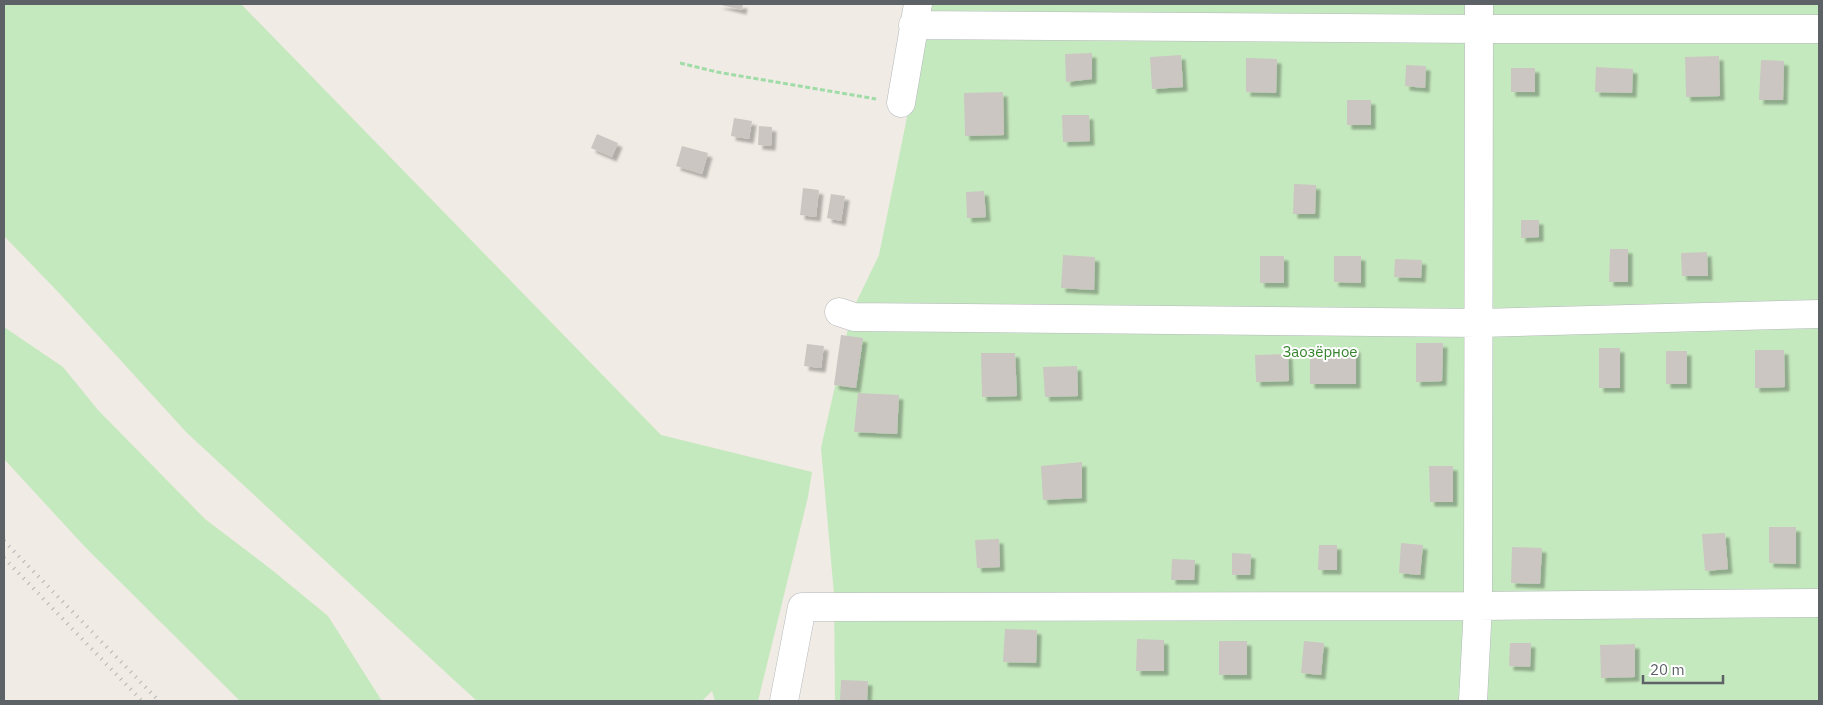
<svg xmlns="http://www.w3.org/2000/svg" width="1823" height="705" font-family="'IBM Plex Sans',sans-serif">
	<style>
		.green { fill: #c5e9be }
		.building { fill: #cbc6c1; filter: url(#shadow) }
		.lines { fill: none; stroke-linecap: round; stroke-linejoin: round }
		.minor-casing { stroke: #b5b8bc; stroke-width: 29 }
		.path { stroke: #a0dca7; stroke-width: 3; stroke-dasharray: 5 2.5; stroke-linecap: butt }
		.minor { stroke: #fff; stroke-width: 28 }
		.rail { stroke: #b3b4b5; stroke-width: 4; stroke-dasharray: 1 6; stroke-linecap: butt }
		.labels { text-anchor: middle; stroke-width: 4; stroke-linejoin: round; paint-order: stroke }
		.park-label { font-size: 15px; fill: #36842d; stroke: #fff }
	</style>
	<defs>
		<filter id="shadow"><feDropShadow dx="4.5" dy="4.5" stdDeviation="1" flood-color="#0004"/></filter>
	</defs>
	<rect width="100%" height="100%" fill="#f0ebe4"/>
	<path class="green" d="M4,4H241L661,435L812,472L808,497L758,701H715L712,691L702,701H477L454,680L187,433L60,294L4,236Z
		M930,4H1819V701H835L834,594L821,448L852,311L879,255Z
		M4,327L63,367L98,410L205,519L272,570L328,616L382,701H240L86,548L4,459Z"/>
	<path class="building" d="M717,4H743L742,10Z
		M1092,53V79L1066,82L1065,54Z
		M1181,55L1183,87L1152,89L1150,57Z
		M1719,56L1720,96L1686,97L1685,57Z
		M1246,58L1277,59L1276,93L1246,92Z
		M1761,60L1784,61L1783,100H1759Z
		M1406,65L1426,66L1425,88L1405,86Z
		M1596,67L1633,69L1632,93L1595,92Z
		M1511,68H1535V92H1511Z
		M1003,92L1004,135L965,136L964,93Z
		M1347,100H1371V125H1347Z
		M1062,115H1089L1090,141L1063,142Z
		M734,118L752,121L749,139L731,136Z
		M759,126L772,127L771,146L758,145Z
		M597,134L618,143L612,157L591,148Z
		M682,146L708,153L702,174L676,166Z
		M1294,184L1316,185L1315,214H1293Z
		M803,188L819,190L816,217L800,215Z
		M984,191L986,217L967,218L966,192Z
		M831,194L845,196L841,221L827,218Z
		M1521,220H1539V237L1521,238Z
		M1610,249H1628V282H1609Z
		M1707,252L1708,276H1682L1681,253Z
		M1063,255L1095,257L1094,290L1061,288Z
		M1260,256H1284V283H1260Z
		M1334,256H1361V283L1334,282Z
		M1395,259L1422,260L1421,278L1394,277Z
		M841,335L863,338L856,388L834,385Z
		M1416,343H1443L1442,381L1416,382Z
		M807,344L824,346L821,368L804,366Z
		M1310,348H1356V384H1310Z
		M1599,348H1620V388H1599Z
		M1755,350H1784L1785,387L1755,388Z
		M1666,351H1687V384H1666Z
		M981,353H1015L1017,396L982,397Z
		M1288,354L1289,381L1256,382L1255,355Z
		M1077,366L1078,396L1045,397L1043,367Z
		M858,393L899,395L897,434L854,432Z
		M1082,462V498L1043,500L1041,466Z
		M1429,466H1453V502H1430Z
		M1769,527H1796V564L1769,563Z
		M1725,533L1728,569L1705,571L1702,534Z
		M999,539L1000,567L977,568L975,540Z
		M1401,543L1423,545L1420,575L1399,573Z
		M1319,545H1337V570H1318Z
		M1512,547L1542,548L1540,584L1511,583Z
		M1232,553L1251,554L1250,575H1232Z
		M1172,559L1195,560L1194,580H1171Z
		M1005,629L1037,630L1036,663L1003,662Z
		M1137,639L1164,640V671H1136Z
		M1219,641H1247V675H1219Z
		M1304,641L1324,643L1321,675L1301,673Z
		M1510,643H1531L1530,667L1509,666Z
		M1635,644V677L1601,678L1600,645Z
		M841,680L868,681L867,701H840Z"/>
	<g class="lines">
		<g class="minor-casing">
			<path id="minor" d="M913,25L1479,29H1819
				M901,103L918,4
				M839,312L854,317L1479,323L1819,314
				M784,701L802,607L1478,606L1819,603
				M1473,701L1478,606L1479,4"/>
		</g>
		<path class="path" d="M680,63L717,72L876,99"/>
		<use href="#minor" class="minor"/>
		<path class="rail" d="M4,541L159,701
			M4,558L142,701"/>
	</g>
	<g class="labels">
		<g class="park-label">
			<text x="1320" y="357">Заозёрное</text>
		</g>
	</g>
	<rect width="1823" height="705" fill="none" stroke="#5c6266" stroke-width="10"/>
	<path d="M1643 675v8h80v-8" fill="none" stroke="#5c6266" stroke-width="2.5"/>
	<text x="1650" y="675" font-size="15" fill="#5c6266" stroke="#ffffff" stroke-width="4" paint-order="stroke">20 m</text>
</svg>
